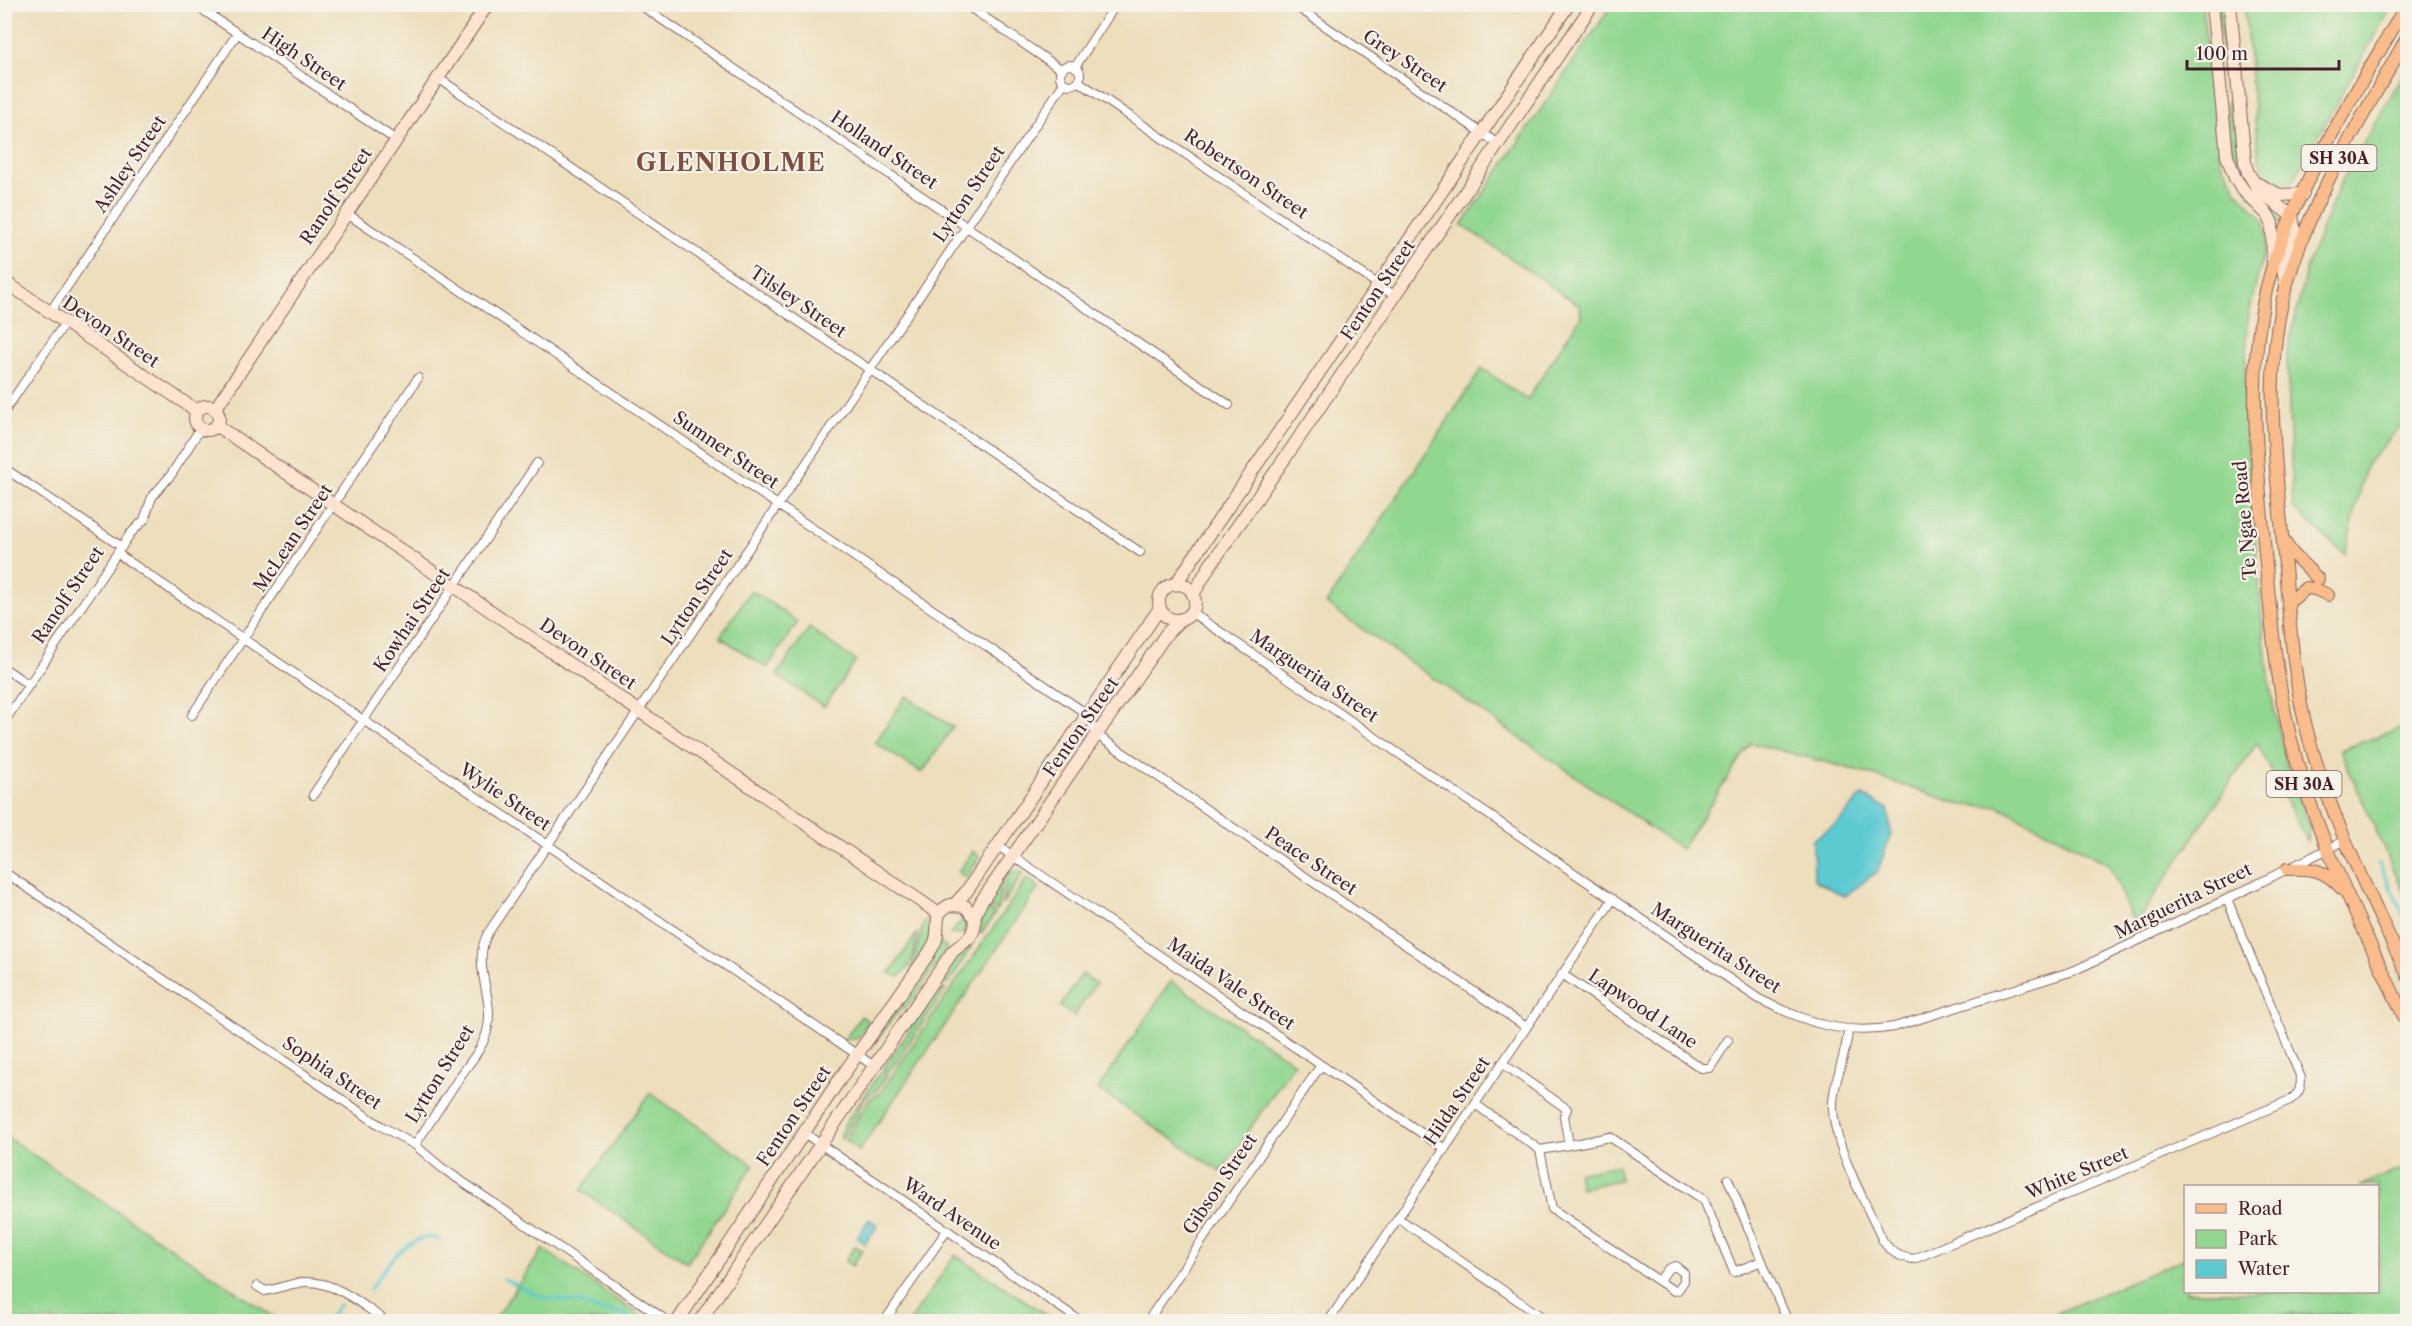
<svg xmlns="http://www.w3.org/2000/svg" width="2412" height="1326" font-family="'Libre Caslon Text',serif">
	<style>
		.green { fill: #92d790; stroke: #6e7b5e; stroke-width: 1.5 }
		.forest { fill: #75b87a; stroke: #606c52; stroke-width: 1.5 }
		.water { fill: #5ccad1; stroke: #53747e; stroke-width: 1.5 }
		.lines { fill: none; stroke-linecap: round; stroke-linejoin: round }
		.stream { stroke: #5ccad1; stroke-width: 3 }
		.street-casing { stroke: #83625e; stroke-width: 10 }
		.secondary-casing { stroke: #83625e; stroke-width: 14 }
		.primary-casing { stroke: #83625e; stroke-width: 14 }
		.street { stroke: #fff; stroke-width: 8 }
		.secondary { stroke: #fde4d0; stroke-width: 12 }
		.primary { stroke: #f9bc8a; stroke-width: 12 }
		.labels { text-anchor: middle; stroke-width: 4.5; stroke-linejoin: round; paint-order: stroke }
		.shield { fill: #f7f3e8; stroke: #7e5f64; stroke-width: 1.5 }
		.shield-label { font-size: 16px; font-weight: bold; fill: #4a1f2b }
		.street-label { font-size: 18px; fill: #4a1f2b; stroke: #f7f3e8 }
		.district-label { font-size: 24px; font-weight: bold; letter-spacing: 1.5px; fill: #804e41; stroke: #f7f3e8 }
	</style>
	<rect width="100%" height="100%" fill="#f7f3e8"/>
	<filter id="ink" filterUnits="userSpaceOnUse"><feTurbulence type="fractalNoise" baseFrequency=".0167" numOctaves="2"/><feDisplacementMap in="SourceGraphic" scale="12" xChannelSelector="R" yChannelSelector="G"/><feConvolveMatrix kernelMatrix="1 2 1 2 8 2 1 2 1" color-interpolation-filters="sRGB"/></filter>
	<filter id="wash" filterUnits="userSpaceOnUse"><feTurbulence type="fractalNoise" baseFrequency=".008" numOctaves="4" result="noise"/><feDisplacementMap in="SourceGraphic" scale="24" xChannelSelector="R" yChannelSelector="G"/><feGaussianBlur stdDeviation="1.35" result="paint"/><feColorMatrix in="noise" values="0 0 0 0 0 0 0 0 0 0 0 0 0 0 0 0 0 1.4 0 .05"/><feComposite in="paint" operator="in"/></filter>
	<g filter="url(#wash)">
		<rect width="100%" height="100%" fill="#eddebc"/>
		<path class="green" d="M1612,5H2202L2220,159L2238,192L2264,220L2267,239L2248,318L2244,405L2264,640L2273,704L2286,761L2310,826L2307,841L2257,743L2135,925L2109,864L1998,806L1962,805L1860,771L1751,743L1681,849L1326,604L1482,368L1527,400L1581,316L1580,306L1462,225Z
			M2218,5H2225L2232,80L2227,84L2225,82Z
			M2244,5H2392L2292,183L2268,182L2259,160Z
			M2407,68V418L2366,466L2345,554L2293,508L2287,353L2307,266L2340,184Z
			M2229,101L2234,103L2239,161L2245,178L2282,214L2278,224L2276,219L2249,194L2233,160L2227,103Z
			M751,590L798,622L767,668L720,637Z
			M809,628L856,661L824,707L777,675Z
			M906,696L953,727L922,773L875,743Z
			M2407,726H2408L2407,900L2340,750Z
			M973,851L980,857L966,878L958,872Z
			M1017,871L1023,873L1002,905L1008,872Z
			M1003,877L998,908L996,911L985,903Z
			M1027,878L1039,887L859,1151L846,1140L869,1099L880,1093Z
			M983,906L995,914L981,934L980,933Z
			M927,918C938,938 923,953 911,970C918,953 917,933 927,918Z
			M964,918C968,924 966,931 959,935L950,934Z
			M917,933C914,950 914,968 898,977L890,973Z
			M940,943L947,948L913,1000L895,1015L872,1047L871,1045Z
			M972,945L949,983L940,984L946,969L959,951Z
			M1082,974L1096,983L1074,1016L1060,1006Z
			M1171,981L1294,1063L1221,1172L1098,1089Z
			M943,988L946,989L888,1073L883,1069L934,994Z
			M861,1016L869,1021L857,1039L844,1040Z
			M881,1071L887,1075L877,1090L866,1096L860,1105L858,1114L841,1139L840,1133L844,1125Z
			M650,1093L754,1165L687,1263L581,1190Z
			M4,1136H5L280,1321H5Z
			M1617,1165L1620,1180L1580,1188L1577,1173Z
			M2407,1167V1321H2357C2355,1320 2352,1316 2349,1316C2336,1311 2261,1315 2248,1322H2036L2185,1258L2186,1292H2378V1186H2359Z
			M855,1246L862,1250L852,1266L845,1261Z
			M543,1249L648,1321H493Z
			M955,1255L1056,1321H910Z"/>
		<path class="forest" d="M2336,1314L2351,1316L2357,1321H2248C2269,1311 2312,1315 2336,1314Z"/>
		<path class="water" d="M1862,795L1888,809L1891,834L1878,871L1845,896L1814,880L1813,840L1839,822Z
			M869,1219L878,1225L865,1244L857,1238Z"/>
		<g class="lines">
			<path class="stream" d="M2379,864L2408,923
				M504,1279L541,1297L580,1303L597,1310L623,1313L634,1322
				M370,1289C385,1268 410,1228 440,1240
				M326,1322L339,1305"/>
		</g>
	</g>
	<g filter="url(#ink)">
		<g class="lines">
			<g class="street-casing">
				<path id="street" d="M194,4L396,140
					M639,4L1229,405
					M965,4L1062,70
					M1293,4L1498,144
					M1060 75a10 10 0 1 1 20 0a10 10 0 1 1-20 0Z
					M1075,67L1116,4
					M438,78L1140,552
					M1078,81L1395,296
					M346,213L1087,714L1097,735L1526,1027
					M50,312L237,34
					M4,412L65,323
					M4,468L122,547
					M118,554L874,1066
					M1191,612L1759,999C1806,1022 1842,1036 1894,1027L2073,971L2227,899L2346,840
					M4,668L29,685
					M192,715L418,378
					M4,722L130,534L144,520L152,497L171,475L200,429
					M313,795L537,463
					M998,846L1445,1149
					M4,872L381,1126L415,1145L442,1168L669,1322
					M1562,974L1701,1068H1710L1728,1040
					M1848,1030C1847,1055 1834,1078 1833,1102C1831,1143 1866,1203 1883,1241C1892,1253 1899,1257 1914,1259L2290,1100C2299,1094 2301,1088 2301,1078L2227,899
					M1502,1063L1567,1109L1564,1116L1569,1145L1610,1137L1704,1200L1734,1272L1762,1261L1788,1322
					M1475,1104L1540,1150L1552,1209L1659,1281L1668,1269L1675,1266L1684,1273V1281L1678,1290L1674,1291L1659,1281
					M804,1133L1082,1322
					M415,1145C431,1121 446,1098 461,1075C471,1061 485,1045 488,1027C494,994 471,965 488,933L1064,83
					M1540,1150L1569,1145
					M1728,1179L1762,1261
					M1398,1218L1549,1322
					M257,1286L265,1291C279,1289 293,1282 307,1282C337,1282 364,1306 387,1322
					M884,1322L947,1230
					M1147,1322L1321,1065
					M1328,1322L1613,899"/>
			</g>
			<g class="secondary-casing">
				<path id="secondary" d="M2212,4L2227,156L2235,178L2245,192L2268,215L2272,223L2273,265
					M2230,4L2245,162L2248,173L2261,193L2292,216L2295,233L2283,267L2286,286
					M2258,184L2280,195L2303,194
					M4,281L197,411
					M195 418a12 12 0 1 1 24 0a12 12 0 1 1-24 0Z
					M215,409L488,4
					M217,426L938,913
					M1159 602a18 18 0 1 1 36 0a18 18 0 1 1-36 0Z
					M1175,585L1569,4
					M1193,595L1209,567L1292,448L1593,4
					M955,904L966,892L1160,608
					M974,917L981,902L1167,633L1181,619
					M677,1322L842,1076L929,953C931,949 935,944 936,939C940,924 932,913 950,905L965,906L974,917C978,935 965,941 953,951L699,1322"/>
			</g>
			<g class="primary-casing">
				<path id="primary" d="M2407,4C2359,88 2303,173 2273,265C2248,344 2254,426 2261,507C2268,585 2273,669 2292,744C2316,838 2367,936 2408,1025
					M2408,36C2363,117 2311,197 2286,287C2262,373 2276,466 2284,554C2289,615 2293,683 2310,742C2333,823 2372,900 2408,976
					M2283,540L2292,553L2318,579
					M2288,603L2306,588L2315,589L2328,595
					M2287,869C2313,868 2325,869 2343,890"/>
			</g>
			<use href="#street" class="street"/>
			<use href="#secondary" class="secondary"/>
			<use href="#primary" class="primary"/>
		</g>
	</g>
	<g class="labels">
		<g class="shield">
			<rect x="2301.5" y="145" width="75" height="26" rx="4.5"/>
			<rect x="2266.5" y="771" width="75" height="26" rx="4.5"/>
		</g>
		<g class="shield-label">
			<text x="2339" y="164">SH 30A</text>
			<text x="2304" y="790">SH 30A</text>
		</g>
		<g class="street-label">
			<text transform="translate(304 59) rotate(34)" y="6">High Street</text>
			<text transform="translate(1405 61) rotate(34)" y="6">Grey Street</text>
			<text transform="translate(884 150) rotate(34)" y="6">Holland Street</text>
			<text transform="translate(130 164) rotate(-56)" y="6">Ashley Street</text>
			<text transform="translate(1246 174) rotate(34)" y="6">Robertson Street</text>
			<text transform="translate(969 194) rotate(-56)" y="6">Lytton Street</text>
			<text transform="translate(336 196) rotate(-56)" y="6">Ranolf Street</text>
			<text transform="translate(1378 290) rotate(-56)" y="6">Fenton Street</text>
			<text transform="translate(798 302) rotate(34)" y="6">Tilsley Street</text>
			<text transform="translate(111 332) rotate(34)" y="6">Devon Street</text>
			<text transform="translate(726 450) rotate(34)" y="6">Sumner Street</text>
			<text transform="translate(2245 520) rotate(-95)" y="6">Te Ngae Road</text>
			<text transform="translate(293 538) rotate(-56)" y="6">McLean Street</text>
			<text transform="translate(68 595) rotate(-56)" y="6">Ranolf Street</text>
			<text transform="translate(697 597) rotate(-56)" y="6">Lytton Street</text>
			<text transform="translate(412 620) rotate(-56)" y="6">Kowhai Street</text>
			<text transform="translate(588 654) rotate(34)" y="6">Devon Street</text>
			<text transform="translate(1314 676) rotate(34)" y="6">Marguerita Street</text>
			<text transform="translate(1081 727) rotate(-55)" y="6">Fenton Street</text>
			<text transform="translate(505 797) rotate(34)" y="6">Wylie Street</text>
			<text transform="translate(1311 861) rotate(34)" y="6">Peace Street</text>
			<text transform="translate(2183 901) rotate(-26)" y="6">Marguerita Street</text>
			<text transform="translate(1716 948) rotate(33)" y="6">Marguerita Street</text>
			<text transform="translate(1231 984) rotate(34)" y="6">Maida Vale Street</text>
			<text transform="translate(1643 1009) rotate(34)" y="6">Lapwood Lane</text>
			<text transform="translate(332 1073) rotate(34)" y="6">Sophia Street</text>
			<text transform="translate(440 1074) rotate(-58)" y="6">Lytton Street</text>
			<text transform="translate(1457 1101) rotate(-56)" y="6">Hilda Street</text>
			<text transform="translate(794 1116) rotate(-56)" y="6">Fenton Street</text>
			<text transform="translate(2077 1173) rotate(-23)" y="6">White Street</text>
			<text transform="translate(1220 1184) rotate(-56)" y="6">Gibson Street</text>
			<text transform="translate(952 1214) rotate(34)" y="6">Ward Avenue</text>
		</g>
		<g class="district-label">
			<text x="731" y="171">GLENHOLME</text>
		</g>
	</g>
	<rect width="2412" height="1326" fill="none" stroke="#f7f3e8" stroke-width="24"/>
	<rect x="2184" y="1185" width="195" height="108" fill="#f7f3e8" stroke="#b29e9c" stroke-width="1.5"/>
	<rect x="2196" y="1204" width="30" height="9" fill="#f9bc8a" stroke="#b29e9c" stroke-width="1.5"/>
	<text x="2238" y="1215" font-size="18" fill="#4a1f2b">Road</text>
	<rect x="2196" y="1230" width="30" height="18" fill="#92d790" stroke="#b29e9c" stroke-width="1.5"/>
	<text x="2238" y="1245" font-size="18" fill="#4a1f2b">Park</text>
	<rect x="2196" y="1260" width="30" height="18" fill="#5ccad1" stroke="#b29e9c" stroke-width="1.5"/>
	<text x="2238" y="1275" font-size="18" fill="#4a1f2b">Water</text>
	<path d="M2187 60v9h152v-9" fill="none" stroke="#4a1f2b" stroke-width="3"/>
	<text x="2196" y="60" font-size="18" fill="#4a1f2b" stroke="#f7f3e8" stroke-width="4.5" paint-order="stroke">100 m</text>
</svg>
